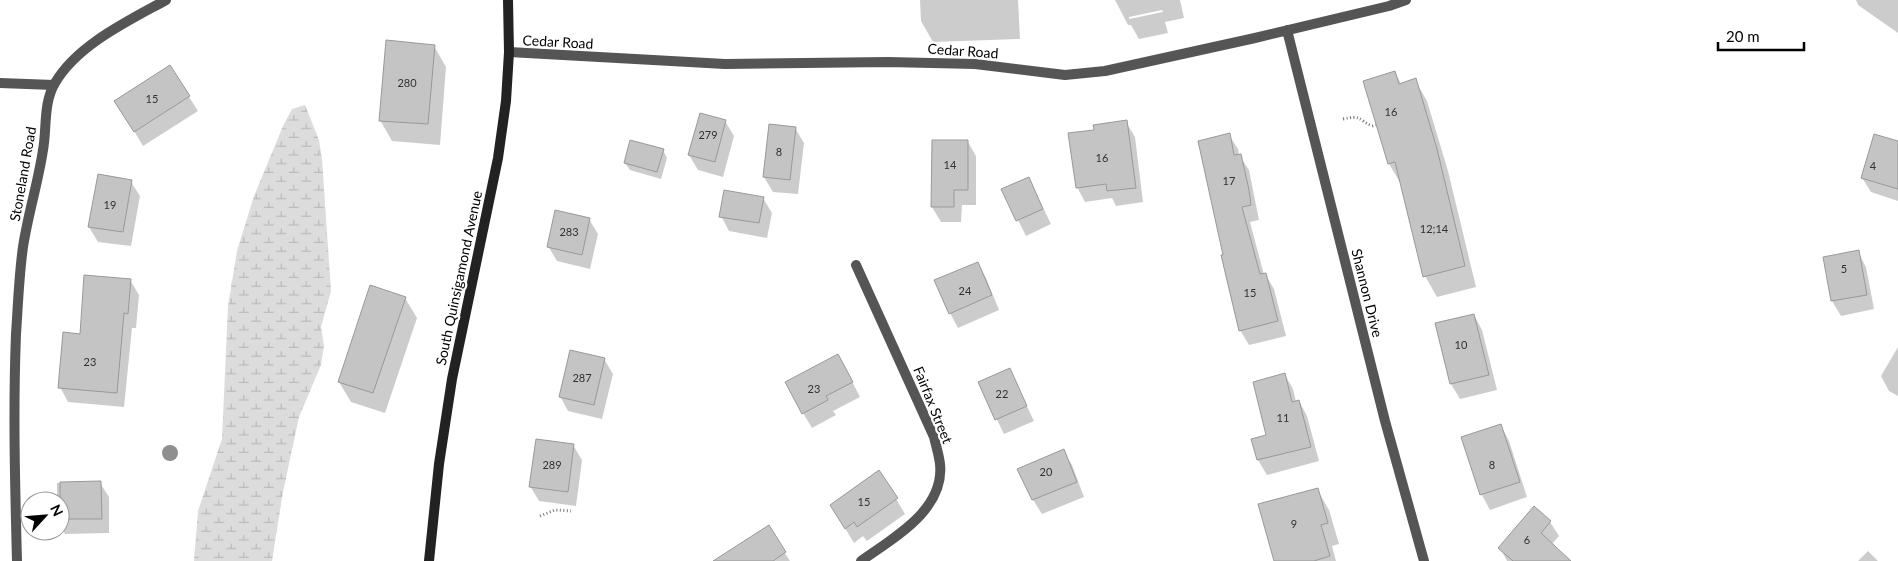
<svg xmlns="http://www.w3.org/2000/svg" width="1898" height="561" font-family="Lato,sans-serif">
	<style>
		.wetland { fill: url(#wetland-marsh) }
		.shadow { fill: #0003; fill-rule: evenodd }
		.building { fill: #c4c4c4; stroke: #999 }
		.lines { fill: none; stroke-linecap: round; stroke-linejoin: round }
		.path { stroke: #777; stroke-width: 3; stroke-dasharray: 1 2.5; stroke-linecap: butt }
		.minor { stroke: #555; stroke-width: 10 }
		.secondary { stroke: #222; stroke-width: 10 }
		.tree { fill: #8f8f8f }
		.labels { text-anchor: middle; stroke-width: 4.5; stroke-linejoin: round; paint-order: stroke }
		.number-label { font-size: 11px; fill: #313131 }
		.street-label { font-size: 14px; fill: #000; stroke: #fff }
	</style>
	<defs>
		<pattern id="wetland-marsh" width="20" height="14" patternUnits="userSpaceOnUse" patternTransform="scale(1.25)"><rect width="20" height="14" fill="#dcdcdc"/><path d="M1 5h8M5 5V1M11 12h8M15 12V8" fill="none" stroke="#bbb"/></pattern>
	</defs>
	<rect width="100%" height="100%" fill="#fff"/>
	<path class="wetland" d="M305,105L319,140L322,159L331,291L321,327L324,346L321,365L299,417L283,492L272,561H194L198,511L222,439L228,306L237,251L254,196L283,126L292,109Z"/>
	<path class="shadow" d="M920,0H1018L1020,39L933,42L921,21Z
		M1115,0H1180L1184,18L1165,22L1168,33L1139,39L1131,25H1128ZM1162,10L1163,12L1129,19V17Z
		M1856,0H1898V33L1858,5Z
		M434,46L446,67L440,145L392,141L380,120Z
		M170,67L198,111L143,146L125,116Z
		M1395,72L1401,84L1415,80L1427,101L1448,171L1476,287L1437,297L1425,276L1401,184L1389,164Z
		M725,121L734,136L723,177L698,170L689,155Z
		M1126,122L1135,137L1143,202L1116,206L1112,198L1085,202L1077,187L1095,131Z
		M795,128L804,143L798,194L773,192L764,177Z
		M1229,135L1238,149L1239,155L1249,170L1259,220L1250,222L1264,275L1265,274L1274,289L1286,336L1249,345L1240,330L1225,255Z
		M968,142L976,156V205H962L961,222H941L932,207Z
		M1898,142V201L1871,192L1862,178Z
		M663,150L667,158L661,179L630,170L625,163Z
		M1029,179L1051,224L1026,236L1003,190Z
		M131,182L140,196L131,246L98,242L89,227Z
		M763,198L772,213L767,238L729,231L721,216Z
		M589,219L598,234L590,269L557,261L548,246Z
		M1858,252L1866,267L1874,309L1841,316L1832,301Z
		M978,263L986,278L999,310L958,328L950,313Z
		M130,280L139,295L136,328H132L124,407L68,402L60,387L81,335Z
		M405,298L417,318L385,413L351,402L339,382Z
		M1474,315L1482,330L1497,390L1460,399L1451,384L1437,324Z
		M1898,347V396L1889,391L1881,376Z
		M604,359L613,374L602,419L568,411L560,396Z
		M1009,369L1034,421L1004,434L979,383Z
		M846,370L860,397L833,411L836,415L812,428L803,413Z
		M1285,375L1293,389L1296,402L1299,401L1307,416L1319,461L1267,475L1258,460L1253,440L1268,436Z
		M1501,426L1509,441L1527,497L1490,510L1482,495L1463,438Z
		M573,445L582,460L576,506L539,501L530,486Z
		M1063,451L1072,465L1084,497L1042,514L1030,495Z
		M57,483H100L109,497V533L65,534L60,525V501H57Z
		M1317,489L1329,510L1339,544L1332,546L1336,561H1275Z
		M896,499L905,514L867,541L863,536L854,543L840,520Z
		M1550,522L1559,536L1552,544L1569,561H1507L1500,548Z
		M768,527L790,561H737Z
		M1868,551L1878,561H1858Z"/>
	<path class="building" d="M386,40L435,45L428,124L379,121Z
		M170,65L190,96L134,132L114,101Z
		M1395,71L1399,84L1416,78L1437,149L1465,266L1423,277L1395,162L1388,164L1363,81Z
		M700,113L726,120L715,162L688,155Z
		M1127,120L1136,188L1107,191L1106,184L1076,188L1068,133L1094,130L1093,125Z
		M769,124L796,127L790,180L763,177Z
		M1230,133L1234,155L1241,154L1249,190L1251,205L1242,207L1260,274L1266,273L1278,321L1239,331L1221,255H1223L1198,141Z
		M1874,134L1898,141V189L1861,178Z
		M630,140L664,149L657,172L624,163Z
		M932,140H968V190H954V207H931Z
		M98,174L132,180L123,232L88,227Z
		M1029,177L1043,209L1016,221L1001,189Z
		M724,190L764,197L759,223L719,217Z
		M555,210L590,218L582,255L547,247Z
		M1859,250L1867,295L1831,301L1823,257Z
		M978,262L992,295L949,314L934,280Z
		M84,275L131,279L128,314L124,313L117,393L58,388L63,332L80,334Z
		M370,285L406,297L373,393L338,382Z
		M1474,314L1489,375L1450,384L1435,323Z
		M570,350L605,358L594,405L559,397Z
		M838,354L853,382L826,396L828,400L802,414L785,382Z
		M1010,368L1027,406L995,420L978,382Z
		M1285,373L1292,402L1299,400L1311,447L1257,460L1251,439L1266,435L1253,382Z
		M1501,424L1520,482L1480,495L1461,437Z
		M536,439L574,444L568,492L529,487Z
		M1064,449L1077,482L1032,500L1017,469Z
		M879,470L898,498L857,527L854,522L845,529L830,505Z
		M101,481L102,519H60V482Z
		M1318,488L1328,523L1321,525L1330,556L1314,561H1274L1258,504Z
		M1534,506L1551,521L1541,533L1571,561H1513L1498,548Z
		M769,525L786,552L773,561H713Z"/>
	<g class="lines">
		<path class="path" d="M1343,119C1362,115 1357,119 1372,126L1376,125
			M540,516L555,510L571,511"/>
		<path class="minor" d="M1287,30L1385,421L1424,561
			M509,52L725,64L888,62L975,64L1065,75L1105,71L1255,38L1389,6L1406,0
			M0,83L54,85
			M856,265L934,437C936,446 939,455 940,464C945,510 893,538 861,561
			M17,561C15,485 13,410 16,334C18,305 19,275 23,247C28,214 38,183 43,150C47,129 43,103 55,83C77,45 128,21 166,0"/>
		<path class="secondary" d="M429,561L439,464L452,379L498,158L506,101L509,52L508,0"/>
	</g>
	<circle class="tree" cx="170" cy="453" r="8"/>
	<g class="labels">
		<g class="number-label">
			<text x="407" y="87">280</text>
			<text x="152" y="103">15</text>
			<text x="1391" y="116">16</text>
			<text x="708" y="139">279</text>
			<text x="779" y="156">8</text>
			<text x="1102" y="162">16</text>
			<text x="950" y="169">14</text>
			<text x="1873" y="170">4</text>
			<text x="1229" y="185">17</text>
			<text x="110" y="209">19</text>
			<text x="1434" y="233">12;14</text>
			<text x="569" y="236">283</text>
			<text x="1844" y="273">5</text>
			<text x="965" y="295">24</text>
			<text x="1250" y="297">15</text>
			<text x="1461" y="349">10</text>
			<text x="90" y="366">23</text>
			<text x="582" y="382">287</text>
			<text x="814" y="393">23</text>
			<text x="1002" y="398">22</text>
			<text x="1283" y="422">11</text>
			<text x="552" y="469">289</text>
			<text x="1492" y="469">8</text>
			<text x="1046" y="476">20</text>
			<text x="864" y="506">15</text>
			<text x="1294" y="528">9</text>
			<text x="1527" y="544">6</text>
		</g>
		<g class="street-label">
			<text transform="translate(558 42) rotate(3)" y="5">Cedar Road</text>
			<text transform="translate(963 51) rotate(4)" y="5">Cedar Road</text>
			<text transform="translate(23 174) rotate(-80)" y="5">Stoneland Road</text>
			<text transform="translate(459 278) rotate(-78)" y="5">South Quinsigamond Avenue</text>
			<text transform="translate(1367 293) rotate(76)" y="5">Shannon Drive</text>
			<text transform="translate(933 405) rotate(68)" y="5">Fairfax Street</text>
		</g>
	</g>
	<g transform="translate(45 516) rotate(64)"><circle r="24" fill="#ffffff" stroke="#999999"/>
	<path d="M0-4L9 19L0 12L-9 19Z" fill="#000000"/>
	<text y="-8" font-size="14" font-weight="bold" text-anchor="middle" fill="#000000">N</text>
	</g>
	<path d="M1718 42v8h86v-8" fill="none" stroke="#000000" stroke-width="2.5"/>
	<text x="1726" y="42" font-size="15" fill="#000000" stroke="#ffffff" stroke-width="4" paint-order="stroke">20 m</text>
</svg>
